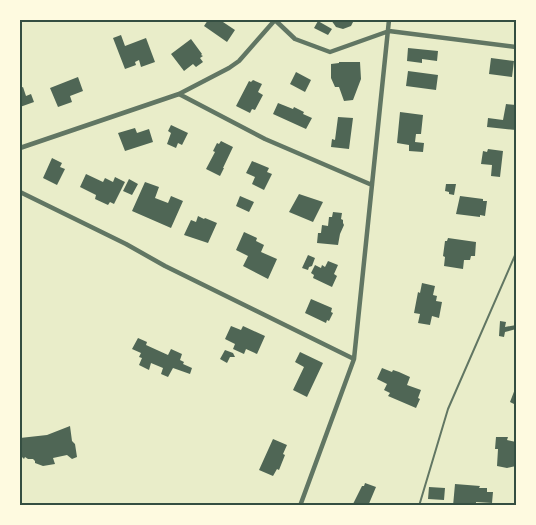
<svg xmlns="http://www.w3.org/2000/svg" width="536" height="525" font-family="'Work Sans',sans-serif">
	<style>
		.building { fill: #4f6655 }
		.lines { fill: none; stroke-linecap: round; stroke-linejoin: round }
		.service { stroke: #617663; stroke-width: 2 }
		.minor { stroke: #617663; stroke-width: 4.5 }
		.neatline { fill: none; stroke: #344e41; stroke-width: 2 }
	</style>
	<rect width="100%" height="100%" fill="#e9edc9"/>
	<path class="building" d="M208,20H220L235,30L227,42L204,26Z
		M331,20H354L351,26L343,29L336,27Z
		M318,21L332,29L328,35L314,28Z
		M121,35L125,46L146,38L155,62L141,67L139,60L135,62L136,65L125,69L113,38Z
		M191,39L202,54L201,55L203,56L200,58L203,62L196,67L193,64L184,71L171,54Z
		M408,48L438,51L437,61L422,59V63L407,61Z
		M491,58L514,61L512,77L489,74Z
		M339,62H360L361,79L353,100L344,101L339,87H335L331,78V64L339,63Z
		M408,71L438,75L436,90L406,86Z
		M296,72L311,80L305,92L290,84Z
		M78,77L83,91L70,96L72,102L58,107L50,88Z
		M253,80L262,84L258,92L263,95L255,110L252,109L250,113L236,106L249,81L251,82Z
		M23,87L26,96L31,94L34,102L20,107V88Z
		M278,103L293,109L294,107L304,112L303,114L312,118L306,129L273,114Z
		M506,104L516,105V130L487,127L488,118L503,120Z
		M400,112L423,115L421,134H416L415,142L424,143L423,152L409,151V145L397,143Z
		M338,117L353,118L349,149L331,147L332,139L335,140Z
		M171,125L188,133L182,145L178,143L176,148L167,144L171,133L168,131Z
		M135,128L137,133L149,129L153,142L125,151L118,133Z
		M221,141L233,147L223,168H224L220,176L206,169L215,152L213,151L217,143L219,144Z
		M488,149L503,151L500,177L491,176L492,165L481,164L483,151L487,152Z
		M52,158L62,163L60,167L65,169L57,185L43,178Z
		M252,161L269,168L267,172L272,174L264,190L252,184L255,177L246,173Z
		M86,174L103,182L105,178L113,182L115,177L125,182L114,204L110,202L108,205L95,199L96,195L80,187Z
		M129,179L138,184L132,195L123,191Z
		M145,182L159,187L155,198L168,203L171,196L183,201L171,228L132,211Z
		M446,184H456L454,195L449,194V192L445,191Z
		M299,194L323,202L313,222L289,212Z
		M240,196L254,202L249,212L236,206Z
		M460,196L483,199V201H487L485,216L480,215V217L456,214Z
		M333,212L342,213L341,219L343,220V223L344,225L340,234L338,245L317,243L318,233H321L322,225L328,226L329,217H332Z
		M198,216L204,219L205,218L217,223L208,243L184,235L191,220L196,222Z
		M244,232L257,238L256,241L264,245L261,252L277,259L268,279L243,266L248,256L236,250Z
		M448,238L476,242L475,256H471L470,260H464L463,269L444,266L445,257L443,256L445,241H447Z
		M308,255L315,258L312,266L309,267L308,270L302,268Z
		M328,261L338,265L334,274L337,276L332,287L313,278L314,275L311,273L315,265L321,268L322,265L325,267Z
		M422,283L435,286L433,295L437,296L436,301L442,302L439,318L432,316L430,325L418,323L420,314L414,313L418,292L420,293Z
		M311,299L332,308L331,312L333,313L329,321L327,320L326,323L305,313Z
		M500,321L506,322L505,327L516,325V329L505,332L504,337L499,336Z
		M231,326L241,330L243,326L265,336L257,354L246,349L244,354L233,349L235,344L225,339Z
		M138,338L147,342L146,345L168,355L171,349L182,354L180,360L184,362L183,364L192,368L190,374L173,368L168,377L161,374L163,368L151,363L149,370L139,365L142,358L139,357L141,353L132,349Z
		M225,350L233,353L235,357H230L227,363L220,359Z
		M300,352L323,363L307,397L293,390L304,367L295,362Z
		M382,368L392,372L393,370L399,372L410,377L407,385L421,390L418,398L420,399L416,408L388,396L390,393L384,390L387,384L377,379Z
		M515,389L516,390V405L510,402Z
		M70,426L72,441L75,444L77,457L72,459L67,455L53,458L55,464L43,466L35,463V461L33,459H28L25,457L24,459L20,455V438L47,435Z
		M496,437H508L507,440L516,442V466L507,468L497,466L498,449H495Z
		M273,439L287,445L283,454L285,455L279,470L277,469L273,476L259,470Z
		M365,483L376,487L368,506H352L362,486H364Z
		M455,484L480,486L479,488H487V492H493L492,503L476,502V506H453Z
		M429,487L445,488L444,500L428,499Z"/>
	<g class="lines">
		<path class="service" d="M419,506L448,409L516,253"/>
		<path class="minor" d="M275,20L295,39L330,52L389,31L516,47
			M179,94L265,139L372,185
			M20,148L179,94L229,68L239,61L275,20
			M20,192L126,244L165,266L354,359
			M300,506L354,359L389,20"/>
	</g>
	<rect width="536" height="525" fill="none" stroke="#fefae0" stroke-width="42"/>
	<rect x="21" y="21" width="494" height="483" class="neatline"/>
</svg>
